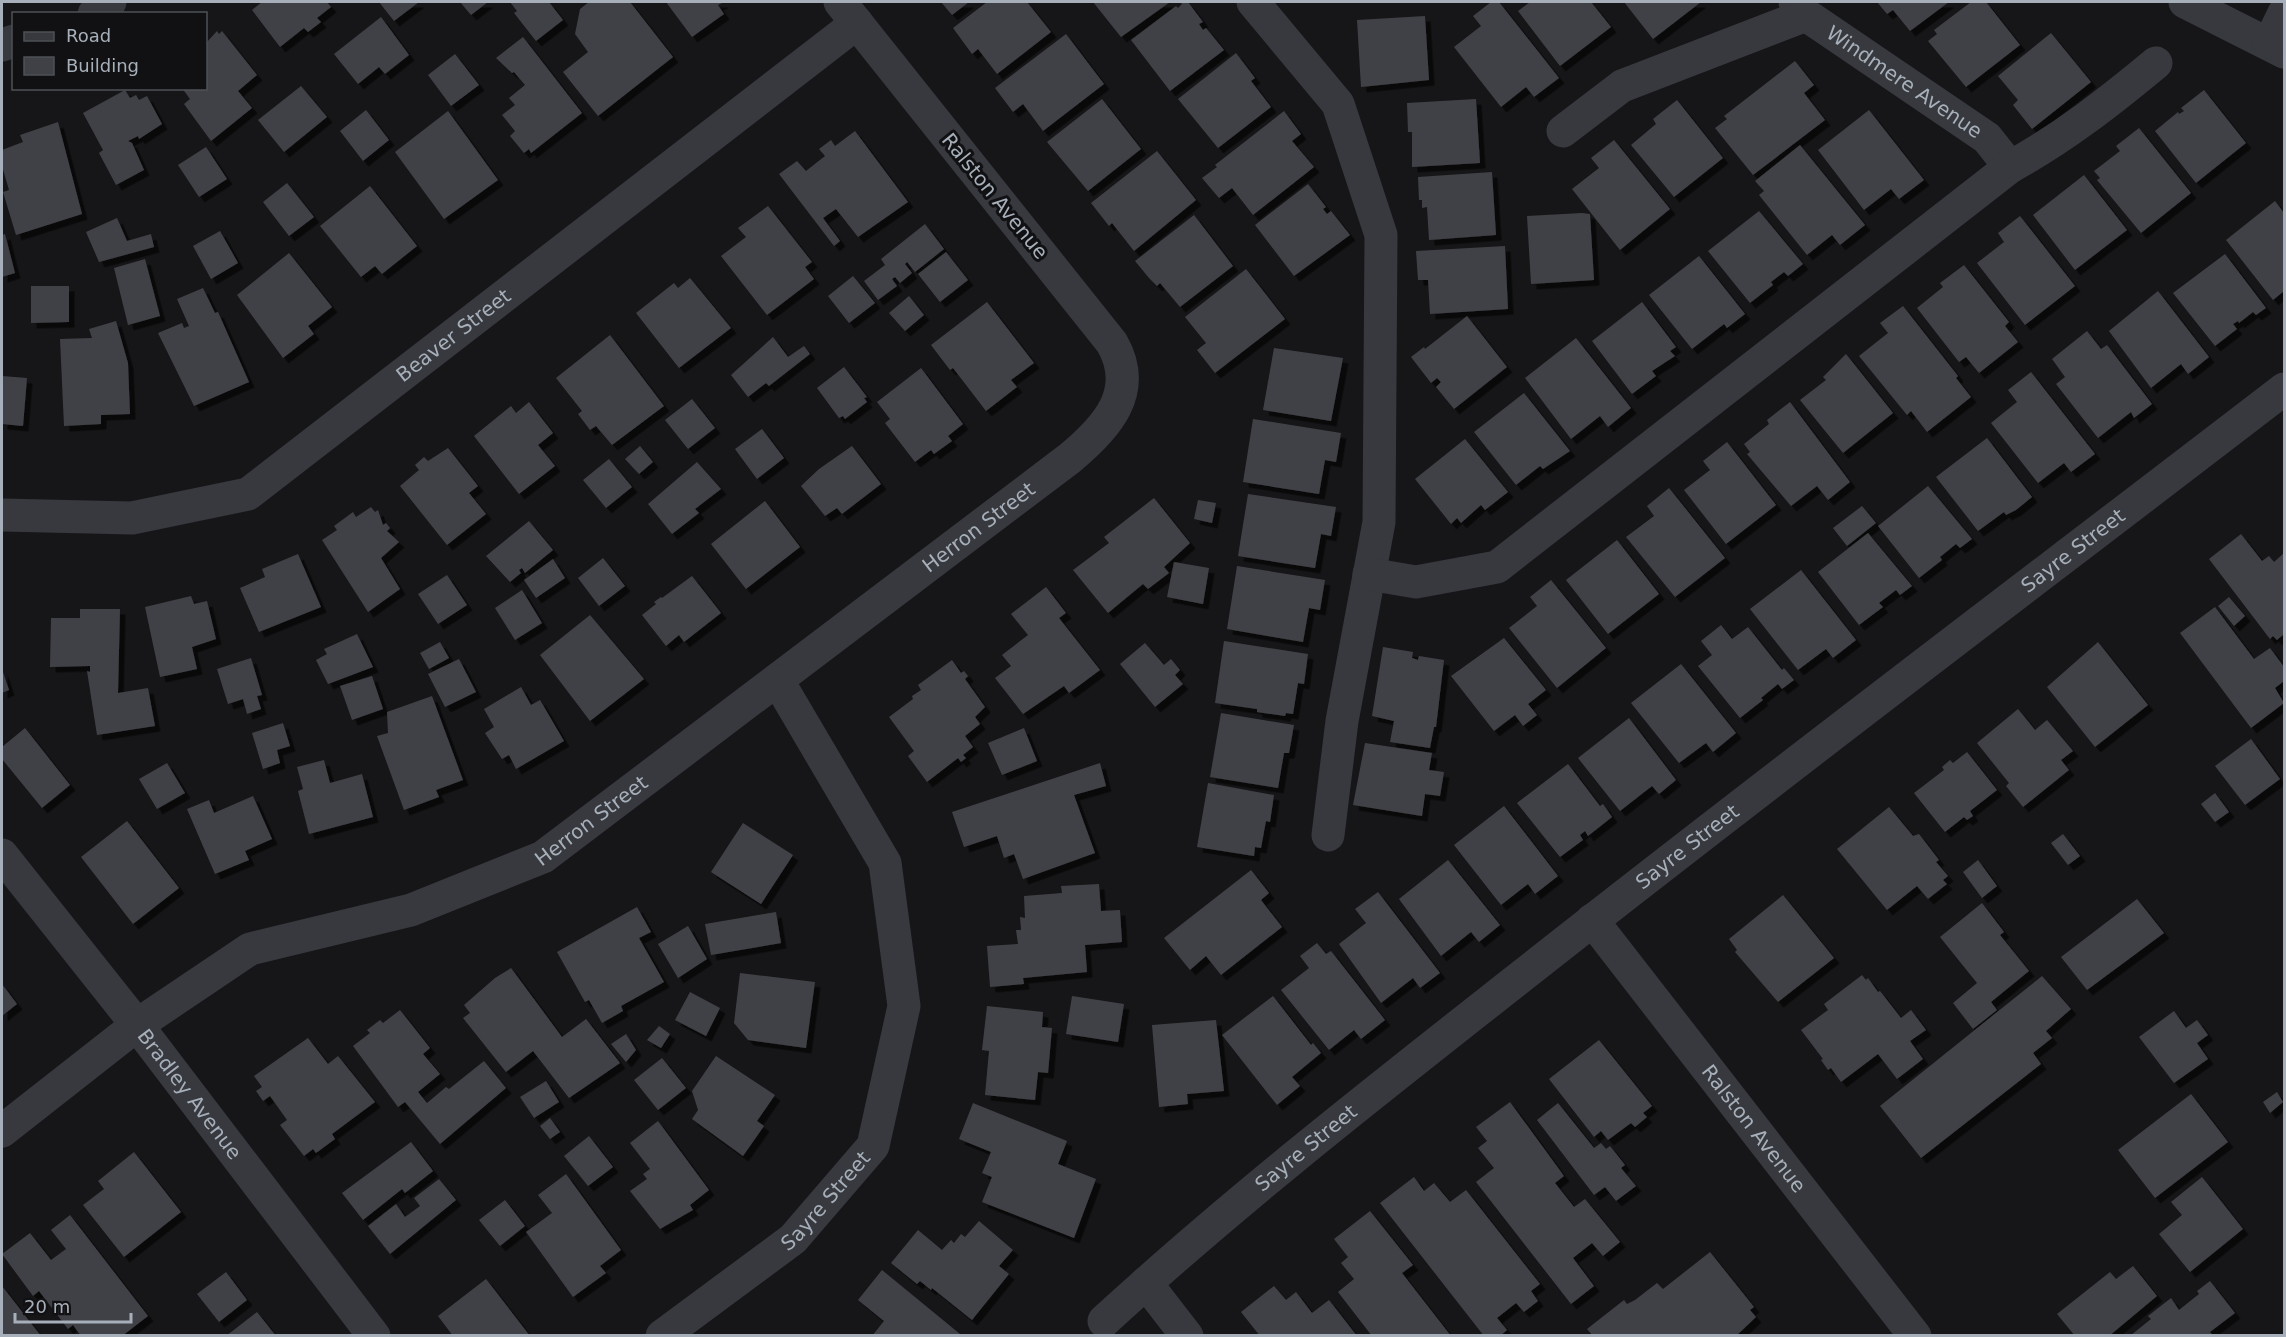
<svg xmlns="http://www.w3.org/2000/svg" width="2286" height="1337" font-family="'DejaVu Sans',sans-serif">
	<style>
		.building { fill: #404146; filter: url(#shadow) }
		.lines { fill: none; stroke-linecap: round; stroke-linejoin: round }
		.minor { stroke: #37393e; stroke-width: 33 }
		.labels { text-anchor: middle; stroke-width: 6; stroke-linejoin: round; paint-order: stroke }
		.street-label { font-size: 20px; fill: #a7b0ba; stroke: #111113 }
	</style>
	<defs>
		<filter id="shadow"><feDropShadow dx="5.5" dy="5.5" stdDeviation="0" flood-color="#0009"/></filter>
	</defs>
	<rect width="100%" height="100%" fill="#161618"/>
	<path class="building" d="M262,2H327L331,7L317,18L321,22L308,32L304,28L280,47L252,10Z
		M379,2H419L394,21Z
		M460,2H488L471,15Z
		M510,2H549L563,20L536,41L514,13L517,11Z
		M589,2H630L673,57L598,116L563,72L588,52L575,34L580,9Z
		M666,2H724L718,5L724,14L692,37Z
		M941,2H969L952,15Z
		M987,2H1027L1051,32L997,74L978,49L972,54L953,28Z
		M1093,2H1170L1121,37Z
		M1180,2H1188L1203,22L1199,24L1203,30L1206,28L1224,50L1170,91L1131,40L1176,6L1178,8L1182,4Z
		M1491,2H1499L1559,78L1534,97L1526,87L1501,107L1454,47L1481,26L1473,16Z
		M1530,2H1591L1611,27L1560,66L1518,11Z
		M1624,2H1701L1653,39Z
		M1877,2H1949L1910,31L1893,10L1887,14Z
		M1971,2H1986L2020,45L1966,87L1928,41L1937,34L1934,30Z
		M1425,16L1429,80L1361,87L1357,20Z
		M381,17L409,55L385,74L379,67L358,84L334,54Z
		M217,31L219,34L222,31L257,75L238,91L252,108L211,141L184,104L190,99L182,88H206V43Z
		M2051,33L2091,82L2032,129L2013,105L2018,100L1998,76Z
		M1066,34L1104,84L1043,131L1023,104L1013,112L995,88Z
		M523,37L582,113L531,153L529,149L524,153L510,136L515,131L502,115L515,105L509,98L525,85L514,72L512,73L496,58Z
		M1236,53L1255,78L1251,81L1271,107L1218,148L1178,99Z
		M455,54L479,85L451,106L428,75Z
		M1795,61L1814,85L1804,93L1825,120L1753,175L1715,128L1727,119L1724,116Z
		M301,86L327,117L284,152L258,120Z
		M125,90L130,98L136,95L139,100L147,96L162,124L139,139L138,136L128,141L132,143L144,170L116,185L99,153L103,150L83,113Z
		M2204,90L2246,143L2196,183L2155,131L2178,112L2179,114L2184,111L2181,108Z
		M1102,99L1141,149L1088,191L1047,142Z
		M1476,99L1480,163L1412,167V132H1408L1407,103Z
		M1677,100L1723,158L1674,197L1631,145L1656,124L1653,119Z
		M366,110L389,140L363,161L340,131Z
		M1869,110L1924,180L1899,199L1891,189L1864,210L1818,150Z
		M448,111L498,180L444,219L395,152Z
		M1284,111L1301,134L1292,141L1314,167L1253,215L1232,188L1219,198L1202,178L1217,167L1215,165Z
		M58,122L82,214L16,235L3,192L9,190L2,166V150L23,142L20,135Z
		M2139,128L2191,193L2141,233L2097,180L2100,178L2094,171L2120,151L2116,146Z
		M855,131L908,202L858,237L836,209L823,218L840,241L834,246L779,174L797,161L806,171L825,156L819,149L831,140L835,146Z
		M1614,140L1670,209L1620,250L1572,189L1599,168L1591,158Z
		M1800,145L1865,225L1840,245L1832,235L1807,255L1759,195L1764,191L1755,181Z
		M206,147L227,179L199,197L178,165Z
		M1157,151L1196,200L1134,251L1112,223L1109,226L1091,203Z
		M1492,172L1496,235L1429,240L1427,207L1422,208V200H1419L1418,177Z
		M2084,175L2127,230L2075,270L2033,215Z
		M287,183L314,217L289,236L263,202Z
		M1308,184L1326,207L1323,209L1327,214L1331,211L1350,235L1294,276L1255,225Z
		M370,186L417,246L382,274L375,266L361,277L320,226Z
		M2275,201L2284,213V291L2273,300L2226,240Z
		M768,206L812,262L805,267L814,279L767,315L721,256L746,237L738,228Z
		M1759,211L1803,264L1788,276L1784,272L1771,282L1773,285L1750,303L1708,251Z
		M1582,213L1590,214L1594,280L1531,284L1527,216Z
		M1194,215L1233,266L1180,307L1160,283L1157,286L1149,278L1135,261Z
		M2020,216L2075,286L2025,325L1977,263L2004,242L1998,233Z
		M117,218L127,241L151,234L154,247L99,262L86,232Z
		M925,224L944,249L915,272L907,262L905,264L912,273L900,283L895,277L892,279L897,286L878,300L864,281L885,265L881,259Z
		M220,231L238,263L211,279L193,246Z
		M5,234L15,273L2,277V235Z
		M1505,246L1508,309L1430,314L1428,280H1418L1416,251Z
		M946,252L968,280L940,302L918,274Z
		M289,253L332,307L308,326L314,334L283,358L237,295Z
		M2225,254L2266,308L2256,315L2253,312L2239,323L2238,321L2233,324L2237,329L2215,346L2173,293Z
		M1699,256L1745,314L1727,328L1724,324L1692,349L1649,295Z
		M145,259L160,316L128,325L114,268Z
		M1964,265L2009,322L2005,326L2018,342L1979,373L1966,357L1959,362L1917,308L1943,287L1940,283Z
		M1246,269L1285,319L1215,373L1197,350L1206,343L1185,317Z
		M853,276L875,303L849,323L828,296Z
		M690,278L731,328L679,368L636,313L674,283L678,288Z
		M31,286H69V322L31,323Z
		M203,288L215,313L218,312L249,382L194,406L158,333L182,323L184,328L189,326L177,299Z
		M2158,291L2209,357L2188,374L2181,364L2151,388L2109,331Z
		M909,296L924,315L905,331L889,313Z
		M987,302L1034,363L1011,380L1017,387L986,411L953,368L950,370L931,345Z
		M1642,302L1676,347L1670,351L1675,356L1652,371L1656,376L1632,394L1592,341Z
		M1903,306L1958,376L1956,378L1971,397L1927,432L1911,411L1907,415L1859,356L1888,333L1880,323Z
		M1467,316L1507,367L1454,409L1436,387L1441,382L1437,378L1431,383L1411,357L1424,347L1425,349Z
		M116,321L128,363L130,414L101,415V424L64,426L60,339L92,338L89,329Z
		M2087,331L2101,349L2107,345L2152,404L2134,418L2131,412L2098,438L2056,384L2065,377L2052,359Z
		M610,335L664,406L612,445L596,426L590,430L578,414L582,411L556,378Z
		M773,337L788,357L804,346L810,354L769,386L766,383L748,397L731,375Z
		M1576,338L1631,408L1608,427L1600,416L1571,439L1525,378Z
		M1274,348L1343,358L1331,421L1263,410Z
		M1846,354L1893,413L1843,453L1800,400L1826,380L1823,377Z
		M844,367L867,397L864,398L867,402L845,419L843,416L839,418L817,388Z
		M921,368L963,424L948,436L952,441L934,454L931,450L915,462L885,423L890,419L877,402Z
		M2031,372L2095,454L2071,472L2064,463L2038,483L1991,423L2017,402L2008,390Z
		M2,376L27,378L23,426L2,424Z
		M1524,393L1570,451L1543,469L1540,466L1516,485L1474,432Z
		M692,399L715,428L688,449L665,420Z
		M529,402L553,433L538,445L555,466L519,494L474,436L511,406L516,413Z
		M1790,402L1850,482L1828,500L1817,486L1791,506L1747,454L1750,452L1744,444L1769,424L1767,420Z
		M1253,419L1341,433L1336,462L1325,460L1319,494L1243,482Z
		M762,429L784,458L757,479L735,449Z
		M1987,438L2032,497L2016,510L2006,515L2004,512L1978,531L1936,477Z
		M1465,439L1508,492L1485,510L1481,505L1461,523L1457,518L1451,524L1415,479Z
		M1727,442L1776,505L1726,544L1684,490L1710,470L1703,461Z
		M640,446L653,462L639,474L625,459Z
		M852,446L881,484L842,514L837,508L825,516L801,486L819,469Z
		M448,448L478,486L469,493L486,514L447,545L400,486L419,470L415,465L424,457L428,461Z
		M609,459L632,487L606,508L583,480Z
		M697,462L721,489L695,509L699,513L672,534L648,504Z
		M1928,486L1972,539L1960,548L1956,544L1940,557L1942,560L1919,578L1878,526Z
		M1669,488L1725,558L1675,597L1626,537L1654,516L1647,506Z
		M1248,494L1336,507L1331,536L1321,534L1315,568L1238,556Z
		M1154,498L1190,543L1164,567L1169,573L1148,589L1143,584L1108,613L1073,570L1109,543L1104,537Z
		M1198,500L1216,503L1212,523L1194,519Z
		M765,501L800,547L746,589L711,544Z
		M1862,506L1876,523L1847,546L1833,528Z
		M371,507L375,512L378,510L383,525L386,523L390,528L387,531L399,542L381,558L400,589L368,612L322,540L337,530L334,526L353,512L356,517Z
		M529,521L553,550L525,573L522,568L519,570L521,573L510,582L486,556Z
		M1868,533L1912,586L1900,595L1896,590L1879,603L1883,607L1859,625L1818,572Z
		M2241,534L2262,561L2269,556L2274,562L2284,553V634L2277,640L2273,636L2270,639L2209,559Z
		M1617,540L1659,594L1608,634L1566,580Z
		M298,554L321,607L259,632L240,588L265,577L262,569Z
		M603,558L625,586L599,606L578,578Z
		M553,559L565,578L536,598L524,580Z
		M1174,562L1209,568L1203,604L1167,597Z
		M1237,566L1325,580L1320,610L1309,608L1303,642L1227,629Z
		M1801,570L1856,640L1833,658L1826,649L1798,670L1750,609Z
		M447,575L467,605L438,624L418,594Z
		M692,576L721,613L684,642L679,635L666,646L642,615L656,604L654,602L661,597L662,598Z
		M1551,580L1606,648L1557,688L1509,628L1537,606L1530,597Z
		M1046,587L1066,613L1059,618L1100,670L1069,693L1064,686L1023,714L995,678L1011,666L1002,655L1028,635L1011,614Z
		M522,590L542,623L515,640L495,608Z
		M191,596L194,604L207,601L216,639L192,647L197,669L160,677L145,607Z
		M2229,597L2245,616L2234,626L2218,606Z
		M2215,607L2254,659L2270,648L2284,667V681L2275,688L2284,703L2251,728L2180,633Z
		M80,609H120L118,693L148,688L155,726L97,735L87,671L90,672V666L50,667L51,618H80Z
		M590,615L644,679L590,721L540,655Z
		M1721,625L1732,639L1748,627L1782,670L1784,668L1794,680L1782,689L1778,684L1761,698L1763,700L1740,718L1698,666L1712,655L1701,641Z
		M357,634L373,667L328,684L316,660L327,654L324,649Z
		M1504,638L1546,690L1528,704L1537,715L1523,726L1515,715L1494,731L1451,676Z
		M1224,641L1308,654L1304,684L1298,683L1293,714L1286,713L1285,716L1257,712V709L1215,703Z
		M440,642L449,658L429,669L420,653Z
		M2098,642L2148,705L2095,747L2047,687Z
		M1145,643L1164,665L1171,659L1180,670L1175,675L1183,684L1155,707L1120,664Z
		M1383,647L1413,652L1412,658L1418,660L1419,656L1444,660L1436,727H1434L1430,748L1390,742L1394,721L1372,716Z
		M251,658L262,695L257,696L261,709L247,714L243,699L228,704L217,669Z
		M459,659L476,692L445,707L428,674Z
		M952,660L961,673L964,671L968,676L965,679L985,707L975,717L980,724L965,736L973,747L963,755L966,758L961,762L958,758L927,782L908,756L914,751L889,717L913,699L912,696L921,690L918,685Z
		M1681,664L1736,733L1713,752L1706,743L1679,763L1631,703Z
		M2,669L9,690L2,693Z
		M372,676L383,709L352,720L340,686Z
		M521,687L531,705L540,700L564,741L516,769L509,755L502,759L485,733L494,727L484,709Z
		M432,696L463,780L436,790L439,797L404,810L377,736L388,733L387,712Z
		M2018,709L2035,730L2047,720L2073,751L2061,760L2069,770L2023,807L2006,786L2009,783L1977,743Z
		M1221,713L1294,725L1289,753H1284L1278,788L1210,777Z
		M1629,718L1676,780L1659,794L1652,786L1620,811L1578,758Z
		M283,723L290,746L277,750L280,763L263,769L252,733Z
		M25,728L70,785L42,808L2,759V747Z
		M1024,728L1037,761L1002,775L988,743Z
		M2251,739L2280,779L2245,805L2215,766Z
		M1365,743L1432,753L1429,770L1444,772L1440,796L1425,794L1422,816L1353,805Z
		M1967,752L1997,790L1970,811L1973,816L1967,820L1964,817L1945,832L1914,793L1944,770L1942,767L1950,760L1953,763Z
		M324,760L330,783L362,774L373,817L309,834L298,791L303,789L297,767Z
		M167,763L185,793L157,809L139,779Z
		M1100,763L1106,786L1074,795L1095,853L1023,879L1014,854L1004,858L997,836L964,847L952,812Z
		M1568,764L1600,806L1603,804L1612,817L1588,836L1585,831L1580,835L1583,840L1560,857L1517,803Z
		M1208,783L1274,795L1270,822L1266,821L1261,848L1255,847L1254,856L1197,847Z
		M2215,793L2229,812L2215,822L2201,804Z
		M253,796L272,839L245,851L249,860L215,874L187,809L209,800L214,813Z
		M1504,806L1558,876L1535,894L1528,884L1501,905L1454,845Z
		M1889,807L1913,836L1919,834L1939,860L1936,862L1948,876L1943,880L1947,884L1928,899L1917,886L1887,910L1837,849Z
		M127,821L179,888L133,924L81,857Z
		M743,823L793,855L761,904L711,872Z
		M2063,834L2080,856L2068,865L2051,843Z
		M1448,860L1500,925L1479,942L1471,932L1441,956L1399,899Z
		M1978,860L1997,886L1982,898L1963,872Z
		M1251,870L1269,893L1261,900L1282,927L1221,975L1206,956L1190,970L1164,938Z
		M1099,884L1101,911L1120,910L1122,942L1085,945L1087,972L1023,978L1024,984L990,987L987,946L1018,944L1016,930H1021L1020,917L1025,918L1024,896L1062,893L1061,886Z
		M1378,892L1440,973L1420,988L1413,978L1381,1003L1339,944L1366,923L1355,909Z
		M1783,895L1834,958L1778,1002L1735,952L1737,950L1729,939Z
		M2137,899L2164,933L2087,990L2061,957Z
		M1982,903L2004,932L2000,935L2029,971L1991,1002L1997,1010L1973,1029L1953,1003L1977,983L1940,937Z
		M637,907L651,932L639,938L664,982L621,1006L623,1011L602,1023L589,1000L585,1002L557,952Z
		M776,912L781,943L711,955L705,924Z
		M688,926L707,959L678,978L658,944Z
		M1317,943L1326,954L1331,951L1385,1020L1361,1039L1354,1030L1329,1050L1281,990L1309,968L1300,956Z
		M511,968L562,1037L586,1019L620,1063L569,1098L533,1051L506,1072L463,1018L470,1013L464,1005L495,978Z
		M740,973L815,982L806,1048L748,1040L734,1023Z
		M1862,975L1866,980L1868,978L1878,992L1880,991L1901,1018L1911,1010L1926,1030L1910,1041L1923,1059L1897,1079L1878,1054L1841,1082L1831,1068L1828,1070L1821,1060L1823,1059L1801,1030L1828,1010L1824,1004Z
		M2042,976L2071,1009L2046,1031L2052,1038L2033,1053L2041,1064L1921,1158L1880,1106Z
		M2,984L17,1004L2,1016Z
		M690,992L720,1008L706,1036L675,1020Z
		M1072,996L1124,1004L1118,1042L1066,1034Z
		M1273,996L1311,1045L1313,1043L1321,1053L1292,1077L1300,1086L1277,1105L1222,1035Z
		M987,1006L1043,1012L1042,1027L1052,1028L1048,1073L1038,1072L1035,1100L985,1095L989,1051L982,1050Z
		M400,1010L430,1048L423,1054L440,1074L418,1092L427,1103L446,1087L449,1089L484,1061L506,1088L440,1144L405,1102L398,1107L353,1046L370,1033L367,1030L380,1020L383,1023Z
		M2174,1011L2186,1028L2197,1020L2208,1035L2197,1043L2208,1059L2174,1083L2139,1037Z
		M1216,1020L1224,1091L1187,1094L1188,1104L1159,1107L1152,1025Z
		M659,1026L670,1034L661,1048L647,1040Z
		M626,1034L636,1050L626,1062L611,1044Z
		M308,1038L328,1064L338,1056L375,1102L332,1134L335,1139L316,1153L313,1149L304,1156L280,1125L287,1120L270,1096L263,1101L256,1091L262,1087L254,1076Z
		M1599,1040L1652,1106L1643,1113L1647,1117L1635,1127L1631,1123L1608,1140L1601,1131L1594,1137L1549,1079Z
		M716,1056L775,1095L757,1121L764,1126L743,1156L692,1119L698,1110L692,1091Z
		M662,1058L686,1088L658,1110L634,1080Z
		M546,1081L559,1102L534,1118L520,1097Z
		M2277,1092L2283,1102L2270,1113L2263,1102Z
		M2191,1094L2228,1142L2155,1198L2118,1150Z
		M1510,1102L1564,1176L1555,1183L1574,1207L1585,1199L1620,1242L1603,1256L1592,1243L1573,1258L1594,1286L1571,1304L1476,1182L1494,1168L1478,1148L1487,1141L1476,1127Z
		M973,1103L1067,1141L1058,1164L1096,1179L1074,1238L982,1202L992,1177L982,1173L991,1152L959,1139Z
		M1558,1103L1594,1148L1601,1143L1606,1149L1610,1146L1625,1165L1621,1168L1636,1186L1616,1201L1605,1187L1594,1195L1537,1120Z
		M550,1118L560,1132L550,1139L540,1126Z
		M658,1121L709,1190L690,1205L693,1210L660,1229L630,1191L647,1179L643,1174L650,1169L630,1143Z
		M589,1136L613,1167L588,1186L564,1156Z
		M411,1142L433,1171L405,1193L402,1189L363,1220L342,1193Z
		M134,1152L181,1212L124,1257L83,1205L104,1189L98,1181Z
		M566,1174L621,1250L600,1266L606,1273L573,1297L526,1232L552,1213L538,1195Z
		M1414,1177L1424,1191L1434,1183L1450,1202L1466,1190L1540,1284L1531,1291L1538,1301L1524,1312L1516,1303L1497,1318L1507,1330L1500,1336H1484L1380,1203Z
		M2202,1177L2243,1229L2190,1272L2159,1234L2182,1215L2171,1202Z
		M439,1179L456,1200L390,1254L368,1226L396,1204L405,1217L420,1206L414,1198Z
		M505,1200L525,1226L500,1246L479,1220Z
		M1370,1211L1413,1265L1402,1273L1451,1336H1372L1338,1292L1354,1279L1341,1263L1348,1257L1334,1239Z
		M70,1215L148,1316L122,1336H81L73,1325L68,1329L39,1291L33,1296L2,1254L30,1233L51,1260L66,1249L51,1230Z
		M979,1221L1013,1250L999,1266L1009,1274L972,1320L932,1288L931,1290L920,1281L917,1284L891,1263L918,1230L942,1250L951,1240L954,1243L961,1234L965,1237Z
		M1710,1252L1754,1307L1750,1310L1756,1317L1736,1336H1593L1587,1329L1624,1300L1627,1304L1635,1300L1657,1283L1663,1289Z
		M2133,1266L2157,1296L2109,1336H2075L2057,1314L2110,1272L2116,1279Z
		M882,1270L960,1334L959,1336H872L884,1321L858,1300Z
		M226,1272L247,1300L219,1322L197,1294Z
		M486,1279L530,1336H453L438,1316Z
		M2210,1281L2235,1313L2210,1332L2213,1336H2130L2151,1319L2148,1316L2171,1298L2179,1310L2199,1294L2197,1291Z
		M2,1286L41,1336H2Z
		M1274,1286L1286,1300L1296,1292L1312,1313L1329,1300L1357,1336H1260L1241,1312Z
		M257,1312L276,1336H226Z"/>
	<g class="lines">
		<g class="minor">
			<path d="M1253,2L1338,104L1381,235L1379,522L1342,721L1328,835"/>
			<path id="s1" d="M1795,2L1806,15L1987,138L2010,167"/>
			<path d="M2185,2L2284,52"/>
			<path d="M94,14L110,2"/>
			<path d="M2269,44L2284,13"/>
			<path d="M2,45L14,41"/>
			<path d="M1563,131L1622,86L1806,15"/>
			<path id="s2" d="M2,515L132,518L248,494L857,23"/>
			<path d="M1369,574L1416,582L1497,567L2010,167C2063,138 2109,102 2156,63"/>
			<path id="s3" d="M2,855L137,1025L374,1336"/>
			<path id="s4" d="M1592,920L1915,1336"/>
			<path id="s5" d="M2,1131L137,1025L250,949L411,910L543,857L1070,458C1106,428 1140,392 1112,343L840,2"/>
			<path d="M1146,1283L1187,1336"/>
			<path id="s6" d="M1104,1321C1236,1200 1377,1090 1518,979C1771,779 2029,585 2284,389"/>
			<path id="s7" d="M662,1336L793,1239L873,1146L904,1006L885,863L778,681"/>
		</g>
	</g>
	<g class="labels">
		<g class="street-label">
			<text dy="7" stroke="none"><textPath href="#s1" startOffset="136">Windmere Avenue</textPath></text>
			<text transform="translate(995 196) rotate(51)" y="7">Ralston Avenue</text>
			<text dy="7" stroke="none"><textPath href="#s2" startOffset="508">Beaver Street</textPath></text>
			<text dy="7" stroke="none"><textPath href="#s5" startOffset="1162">Herron Street</textPath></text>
			<text dy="7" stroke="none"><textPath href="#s6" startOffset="1238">Sayre Street</textPath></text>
			<text dy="7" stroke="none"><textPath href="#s5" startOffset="676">Herron Street</textPath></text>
			<text dy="7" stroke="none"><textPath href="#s6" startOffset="752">Sayre Street</textPath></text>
			<text dy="7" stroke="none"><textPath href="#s3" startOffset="304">Bradley Avenue</textPath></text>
			<text dy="7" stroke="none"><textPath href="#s4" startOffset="264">Ralston Avenue</textPath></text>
			<text dy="7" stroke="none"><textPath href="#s6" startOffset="266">Sayre Street</textPath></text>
			<text dy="7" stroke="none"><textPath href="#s7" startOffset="213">Sayre Street</textPath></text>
		</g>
	</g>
	<rect width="2286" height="1337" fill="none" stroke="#a7b0ba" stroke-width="6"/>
	<rect x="12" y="12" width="195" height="78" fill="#111113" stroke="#4d5156" stroke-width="1.5"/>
	<rect x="24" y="32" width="30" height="9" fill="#37393e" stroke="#4d5156" stroke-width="1.5"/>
	<text x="66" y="42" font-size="18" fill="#a7b0ba">Road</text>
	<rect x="24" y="57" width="30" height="18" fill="#404146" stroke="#4d5156" stroke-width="1.5"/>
	<text x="66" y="72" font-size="18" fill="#a7b0ba">Building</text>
	<path d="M15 1313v9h116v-9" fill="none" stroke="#a7b0ba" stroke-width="3"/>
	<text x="24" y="1313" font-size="18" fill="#a7b0ba" stroke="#111113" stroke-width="4.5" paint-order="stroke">20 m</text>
</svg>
